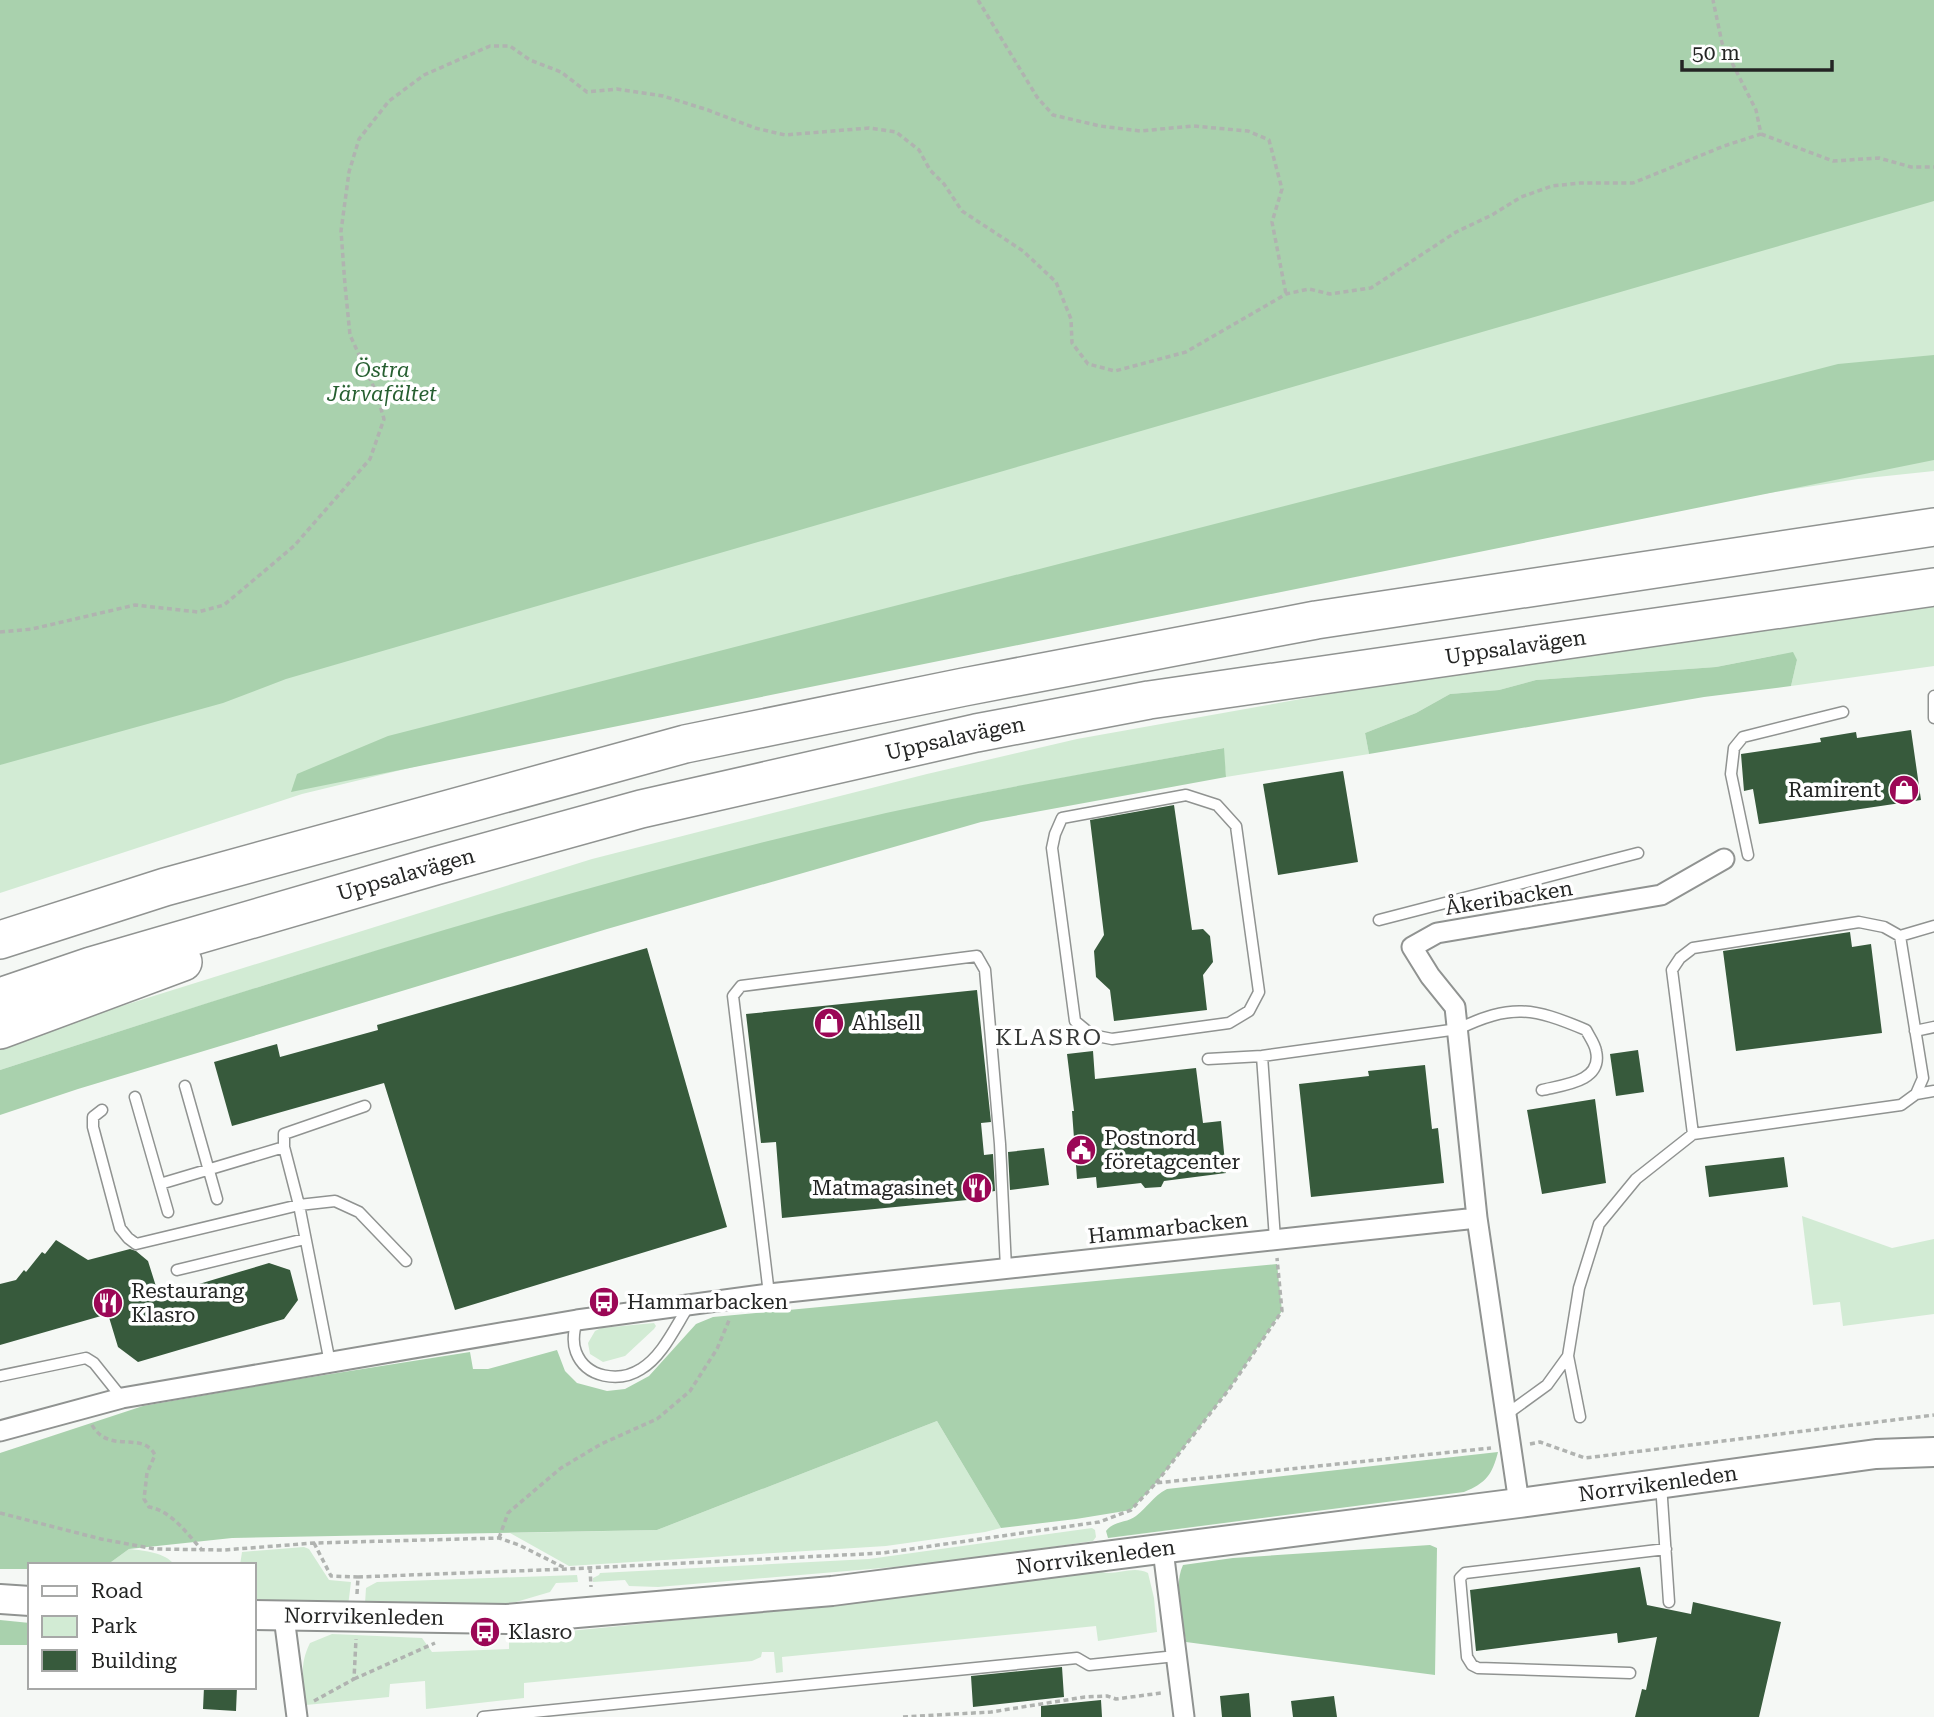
<svg xmlns="http://www.w3.org/2000/svg" width="1934" height="1717" font-family="'Roboto Serif',serif">
	<style>
		.green { fill: #d2ebd4 }
		.forest { fill: #a9d1ad }
		.building { fill: #375a3c }
		.lines { fill: none; stroke-linecap: round; stroke-linejoin: round }
		.lane-casing { stroke: #909391; stroke-width: 13 }
		.street-casing { stroke: #909391; stroke-width: 23 }
		.secondary-casing { stroke: #909391; stroke-width: 32 }
		.highway-casing { stroke: #909391; stroke-width: 40 }
		.path { stroke: #b0b3b0; stroke-width: 3.5; stroke-dasharray: 5 3.5; stroke-linecap: butt }
		.lane { stroke: #fff; stroke-width: 10 }
		.street { stroke: #fff; stroke-width: 19 }
		.secondary { stroke: #fff; stroke-width: 28 }
		.highway { stroke: #fff; stroke-width: 37 }
		.labels { text-anchor: middle; stroke-width: 7; stroke-linejoin: round; paint-order: stroke }
		.park-label { font-size: 21px; font-style: italic; fill: #275f31; stroke: #fff }
		.street-label { font-size: 21px; fill: #242524; stroke: #fff }
		.poi-label { font-size: 21px; fill: #242524; stroke: #fff; text-anchor: start }
		.neighbourhood-label { font-size: 23px; letter-spacing: 2px; fill: #363836; stroke: #fff }
	</style>
	<rect width="100%" height="100%" fill="#f5f8f5"/>
	<path class="green" d="M0,0H1934V471L1858,479L1425,547L1013,622L302,794L0,893Z
		M1934,603V666L1791,686L1797,660L1777,655L1716,667L1536,680L1499,690L1450,694L1416,713L1365,733L1369,754L1226,777L1223,748C1111,770 997,788 886,814C586,882 292,975 0,1070V1044L592,859L927,774L1077,739L1408,680Z
		M1802,1216L1892,1248L1934,1239V1314L1843,1326L1840,1302L1813,1305Z
		M654,1323L656,1326L654,1329L625,1356L603,1362L590,1354L588,1343L595,1331L601,1328Z
		M937,1421L1001,1528L985,1532L886,1546L569,1566L510,1533L657,1530Z
		M1092,1528L1095,1530L1096,1537L1093,1541L941,1563L658,1587L629,1586L625,1580L593,1582V1578L599,1575L600,1573L869,1559Z
		M304,1547L309,1549L329,1580L351,1582L348,1606L254,1599V1565H240L242,1552Z
		M129,1549C146,1551 164,1552 175,1565H107Z
		M1097,1570C1112,1579 1131,1564 1148,1573L1154,1598L1157,1632L1098,1641L1096,1626L782,1657L783,1672L776,1673L774,1652H762L761,1657L752,1661L524,1683V1698L426,1709L425,1681L390,1684L389,1697L306,1705C303,1680 299,1665 310,1643L332,1634L422,1638L432,1652L509,1649V1637L852,1603Z
		M577,1575L578,1582L556,1583L550,1592L516,1602L493,1605L365,1604L366,1588L377,1582Z"/>
	<path class="forest" d="M0,0H1934V201L286,679L223,703L0,765Z
		M1934,355V460L291,792L297,774L388,736L1838,364Z
		M1793,652L1797,660L1791,686L1704,697L1369,754L1365,733L1416,713L1450,694L1499,690L1536,680L1716,667Z
		M1224,748L1226,777L981,822L607,929L78,1089L0,1115V1070C292,975 586,881 886,813C998,788 1111,769 1224,748Z
		M1277,1264L1282,1311L1230,1388L1156,1483L1131,1510L1076,1519L1001,1528L937,1421L657,1530L232,1538L129,1549L107,1565H30V1569H0V1453L143,1406L274,1383L470,1352L473,1369H488L557,1350L565,1371L577,1383L607,1391L625,1389L649,1376L696,1324L713,1317Z
		M1498,1452C1492,1475 1486,1483 1464,1492L1108,1538L1106,1531C1113,1521 1127,1523 1136,1516C1148,1507 1152,1497 1167,1489Z
		M1430,1545L1437,1548L1435,1675L1186,1642C1183,1618 1173,1586 1183,1565L1233,1558Z
		M0,1620L30,1623V1645H0Z"/>
	<path class="building" d="M1911,730L1921,800L1759,824L1753,789L1744,791L1741,754L1821,742L1820,738L1856,732L1857,738Z
		M1343,771L1358,862L1278,875L1263,784Z
		M1174,805L1192,930L1203,929L1210,936L1213,962L1203,975L1207,1010L1114,1021L1110,990L1096,977L1094,951L1104,935L1090,820Z
		M1850,932L1852,947L1871,944L1882,1033L1736,1051L1723,951Z
		M647,948L727,1227L455,1310L384,1083L232,1126L214,1062L277,1044L280,1057L378,1030L377,1025Z
		M977,990L991,1122L981,1123L984,1155L993,1154L995,1191L988,1192V1198L782,1218L776,1142L761,1143L746,1014Z
		M1638,1050L1644,1092L1616,1096L1610,1054Z
		M1093,1051L1095,1079L1196,1068L1203,1123L1221,1121L1226,1173L1164,1181L1161,1187L1145,1188L1141,1183L1097,1188L1096,1177L1077,1179L1072,1111H1074L1067,1054Z
		M1425,1065L1432,1129L1438,1128L1444,1183L1311,1197L1299,1084L1369,1076L1368,1071Z
		M1595,1099L1606,1183L1542,1194L1527,1110Z
		M1044,1148L1049,1185L1010,1190L1008,1152Z
		M1784,1157L1788,1187L1709,1197L1705,1166Z
		M56,1240L88,1260L130,1249L136,1251L148,1261L159,1296L269,1263L290,1270L298,1300L284,1319L138,1362L118,1347L108,1314L0,1345V1284L16,1280L24,1270L26,1272L42,1252L45,1254Z
		M1640,1567L1647,1605L1691,1614L1693,1602L1781,1622L1759,1717H1635L1642,1689L1646,1690L1657,1637L1618,1643L1617,1633L1476,1651L1470,1590Z
		M1062,1667L1064,1697L973,1707L971,1676Z
		M204,1687H237L236,1711L203,1709Z
		M1249,1693L1251,1717H1222L1220,1696Z
		M1334,1696L1337,1717H1293L1291,1701Z
		M1101,1700L1102,1717H1041V1706Z"/>
	<g class="lines">
		<g class="lane-casing">
			<path id="lane" d="M1934,696V718
				M1186,795L1217,805L1236,826L1259,992L1249,1011L1229,1023L1112,1039L1092,1035L1075,1021L1052,848L1055,834L1062,818Z
				M1748,855L1731,774L1734,748L1743,737L1843,712
				M1379,920L1638,853
				M1900,936L1934,926
				M1915,1031L1934,1027
				M1262,1056L1275,1239
				M1208,1059L1262,1056L1458,1029C1511,1004 1532,1007 1586,1030C1589,1036 1595,1044 1596,1051C1603,1082 1563,1085 1542,1090
				M185,1086L217,1199
				M1916,1094L1934,1091
				M135,1097L168,1212
				M102,1110L93,1117V1127L120,1228L128,1238L136,1244L299,1205L335,1201L359,1212L406,1261
				M284,1147V1134L365,1106
				M160,1184L284,1147L299,1205L330,1363
				M177,1270L305,1239
				M769,1294L733,996L741,986L977,956L985,970L1000,1144L1006,1268
				M577,1320C574,1330 572,1342 576,1352C586,1378 619,1383 641,1369C663,1356 676,1325 690,1304
				M1568,1356L1580,1417
				M0,1376L86,1358L94,1363L122,1398
				M1507,1414L1547,1385L1568,1356L1579,1288L1599,1224L1636,1179L1693,1134L1901,1105L1916,1094L1923,1078L1900,936L1884,927L1859,922L1693,948L1680,958L1672,970L1693,1134
				M1661,1484L1669,1602
				M1630,1673L1478,1668L1472,1665L1467,1657L1460,1578L1465,1573L1666,1549
				M483,1717L1077,1658L1089,1665L1176,1656"/>
		</g>
		<g class="street-casing">
			<path id="street" d="M1477,1218L1455,1007L1430,976L1412,947L1437,933L1661,895L1724,859
				M0,1431L122,1398L577,1320L769,1294L1477,1218L1519,1503
				M1163,1550L1184,1717
				M284,1617L297,1717"/>
		</g>
		<g class="secondary-casing">
			<g id="secondary">
				<path d="M0,1599L30,1601"/>
				<path id="s1" d="M254,1615L507,1619L832,1591L1519,1503L1876,1454L1934,1452"/>
			</g>
		</g>
		<g class="highway-casing">
			<g id="highway">
				<path d="M0,940L165,887L685,744L964,687L1316,620L1934,527"/>
				<path id="s2" d="M0,997L91,966L435,866L641,809L976,733L1149,700L1934,587"/>
				<path d="M0,1030L183,962"/>
			</g>
		</g>
		<path class="path" d="M978,0L1037,97L1053,115L1100,126L1140,131L1193,126L1248,131L1269,140L1282,189L1272,222L1286,294
			M1761,134L1833,161L1879,158L1911,167H1934
			M0,632L32,629L135,605L198,612L224,605L294,546L370,459L384,419L376,392L350,335L345,285L341,231L349,172L359,139L389,101L424,75L490,46H510L530,60L561,72L587,92L617,89L663,96L708,110L755,128L785,135L869,128L896,132L919,150L930,170L944,184L962,211L1023,251L1056,282L1071,319L1072,343L1088,364L1115,371L1186,352L1286,294L1309,289L1330,294L1371,288L1456,232L1492,215L1521,197L1552,186L1580,183H1633L1724,146L1761,134L1756,110L1722,43L1713,0
			M92,1425C109,1455 142,1430 155,1455L147,1473L144,1499L149,1507C172,1511 187,1534 202,1550
			M1530,1444L1540,1442L1585,1458L1934,1415
			M1156,1483L1230,1388L1282,1311L1277,1258
			M0,1513L101,1539L155,1549L224,1550L314,1543L499,1538L519,1545L565,1568
			M499,1538L508,1513L561,1468L601,1444L657,1419L690,1391L717,1349L730,1318
			M314,1543L331,1576L358,1577
			M590,1568L591,1587
			M357,1594L358,1577L567,1569L883,1553L1099,1522L1131,1510L1156,1483L1491,1448
			M354,1679L435,1643
			M314,1701L354,1679L356,1639
			M903,1717L991,1712L1085,1697L1107,1696L1116,1699L1161,1693"/>
		<use href="#lane" class="lane"/>
		<use href="#street" class="street"/>
		<use href="#secondary" class="secondary"/>
		<use href="#highway" class="highway"/>
	</g>
	<defs>
		<g id="shop-disc" transform="scale(1.575)"><circle r="9.5" fill="#9b0756" stroke="#fff"/><path d="M-5-2.5h2.3a2.7 3.5 0 0 1 5.4 0H5L5.5 6h-11ZM-1.5-2.5h3a1.5 2.3 0 0 0-3 0Z" fill="#fff"/></g>
		<g id="civic-disc" transform="scale(1.575)"><circle r="9.5" fill="#9b0756" stroke="#fff"/><path d="M-.6-6.5H3V-4.5H.6V-3L4-1V1h2V6H-6V1h2V-1L-.6-3ZM-1.2 2.5V6h2.4V2.5Z" fill="#fff"/></g>
		<g id="restaurant-disc" transform="scale(1.575)"><circle r="9.5" fill="#9b0756" stroke="#fff"/><path d="M-5-6h1v4h1v-4h1v4h1v-4h1v5L-1.5 .5V6h-2V.5L-5-1ZM5-6V6H3V1.5H1.5Q1.5-4 5-6Z" fill="#fff"/></g>
		<g id="bus-disc" transform="scale(1.575)"><circle r="9.5" fill="#9b0756" stroke="#fff"/><path d="M-5-6H5V4H4V6H2V4H-2V6H-4V4H-5ZM-3.5-4V0h7V-4ZM-3.5 1.2v1.5H-2V1.2ZM2 1.2v1.5H3.5V1.2Z" fill="#fff"/></g>
	</defs>
	<g fill-rule="evenodd">
		<use href="#shop-disc" x="1904" y="790"/>
		<use href="#shop-disc" x="829" y="1023"/>
		<use href="#civic-disc" x="1081" y="1150"/>
		<use href="#restaurant-disc" x="977" y="1188"/>
		<use href="#bus-disc" x="604" y="1302"/>
		<use href="#restaurant-disc" x="108" y="1303"/>
		<use href="#bus-disc" x="485" y="1632"/>
	</g>
	<g class="labels">
		<g class="park-label">
			<text x="382" y="377">Östra<tspan x="382" dy="24">Järvafältet</tspan></text>
		</g>
		<g class="street-label">
			<text dy="7" stroke="none"><textPath href="#s2" startOffset="1558">Uppsalavägen</textPath></text>
			<text dy="7" stroke="none"><textPath href="#s2" startOffset="990">Uppsalavägen</textPath></text>
			<text dy="7" stroke="none"><textPath href="#s2" startOffset="424">Uppsalavägen</textPath></text>
			<text transform="translate(1509 898) rotate(-9)" y="7">Åkeribacken</text>
			<text transform="translate(1168 1228) rotate(-6)" y="7">Hammarbacken</text>
			<text dy="7" stroke="none"><textPath href="#s1" startOffset="1412">Norrvikenleden</textPath></text>
			<text dy="7" stroke="none"><textPath href="#s1" startOffset="845">Norrvikenleden</textPath></text>
			<text dy="7" stroke="none"><textPath href="#s1" startOffset="110">Norrvikenleden</textPath></text>
		</g>
		<g class="poi-label">
			<text x="1881" y="797" text-anchor="end">Ramirent</text>
			<text x="852" y="1030">Ahlsell</text>
			<text x="1104" y="1145">Postnord<tspan x="1104" dy="24">företagcenter</tspan></text>
			<text x="954" y="1195" text-anchor="end">Matmagasinet</text>
			<text x="131" y="1298">Restaurang<tspan x="131" dy="24">Klasro</tspan></text>
			<text x="627" y="1309">Hammarbacken</text>
			<text x="508" y="1639">Klasro</text>
		</g>
		<g class="neighbourhood-label">
			<text x="1049" y="1045">KLASRO</text>
		</g>
	</g>
	<rect x="28" y="1563" width="228" height="126" fill="#ffffff" stroke="#a7a8a7" stroke-width="2"/>
	<rect x="42" y="1586" width="35" height="10" fill="#ffffff" stroke="#a7a8a7" stroke-width="2"/>
	<text x="91" y="1598" font-size="21" fill="#242524">Road</text>
	<rect x="42" y="1616" width="35" height="21" fill="#d2ebd4" stroke="#a7a8a7" stroke-width="2"/>
	<text x="91" y="1633" font-size="21" fill="#242524">Park</text>
	<rect x="42" y="1650" width="35" height="21" fill="#375a3c" stroke="#a7a8a7" stroke-width="2"/>
	<text x="91" y="1668" font-size="21" fill="#242524">Building</text>
	<path d="M1682 60v10h150v-10" fill="none" stroke="#242524" stroke-width="3.5"/>
	<text x="1692" y="60" font-size="21" fill="#242524" stroke="#ffffff" stroke-width="5" paint-order="stroke">50 m</text>
</svg>
